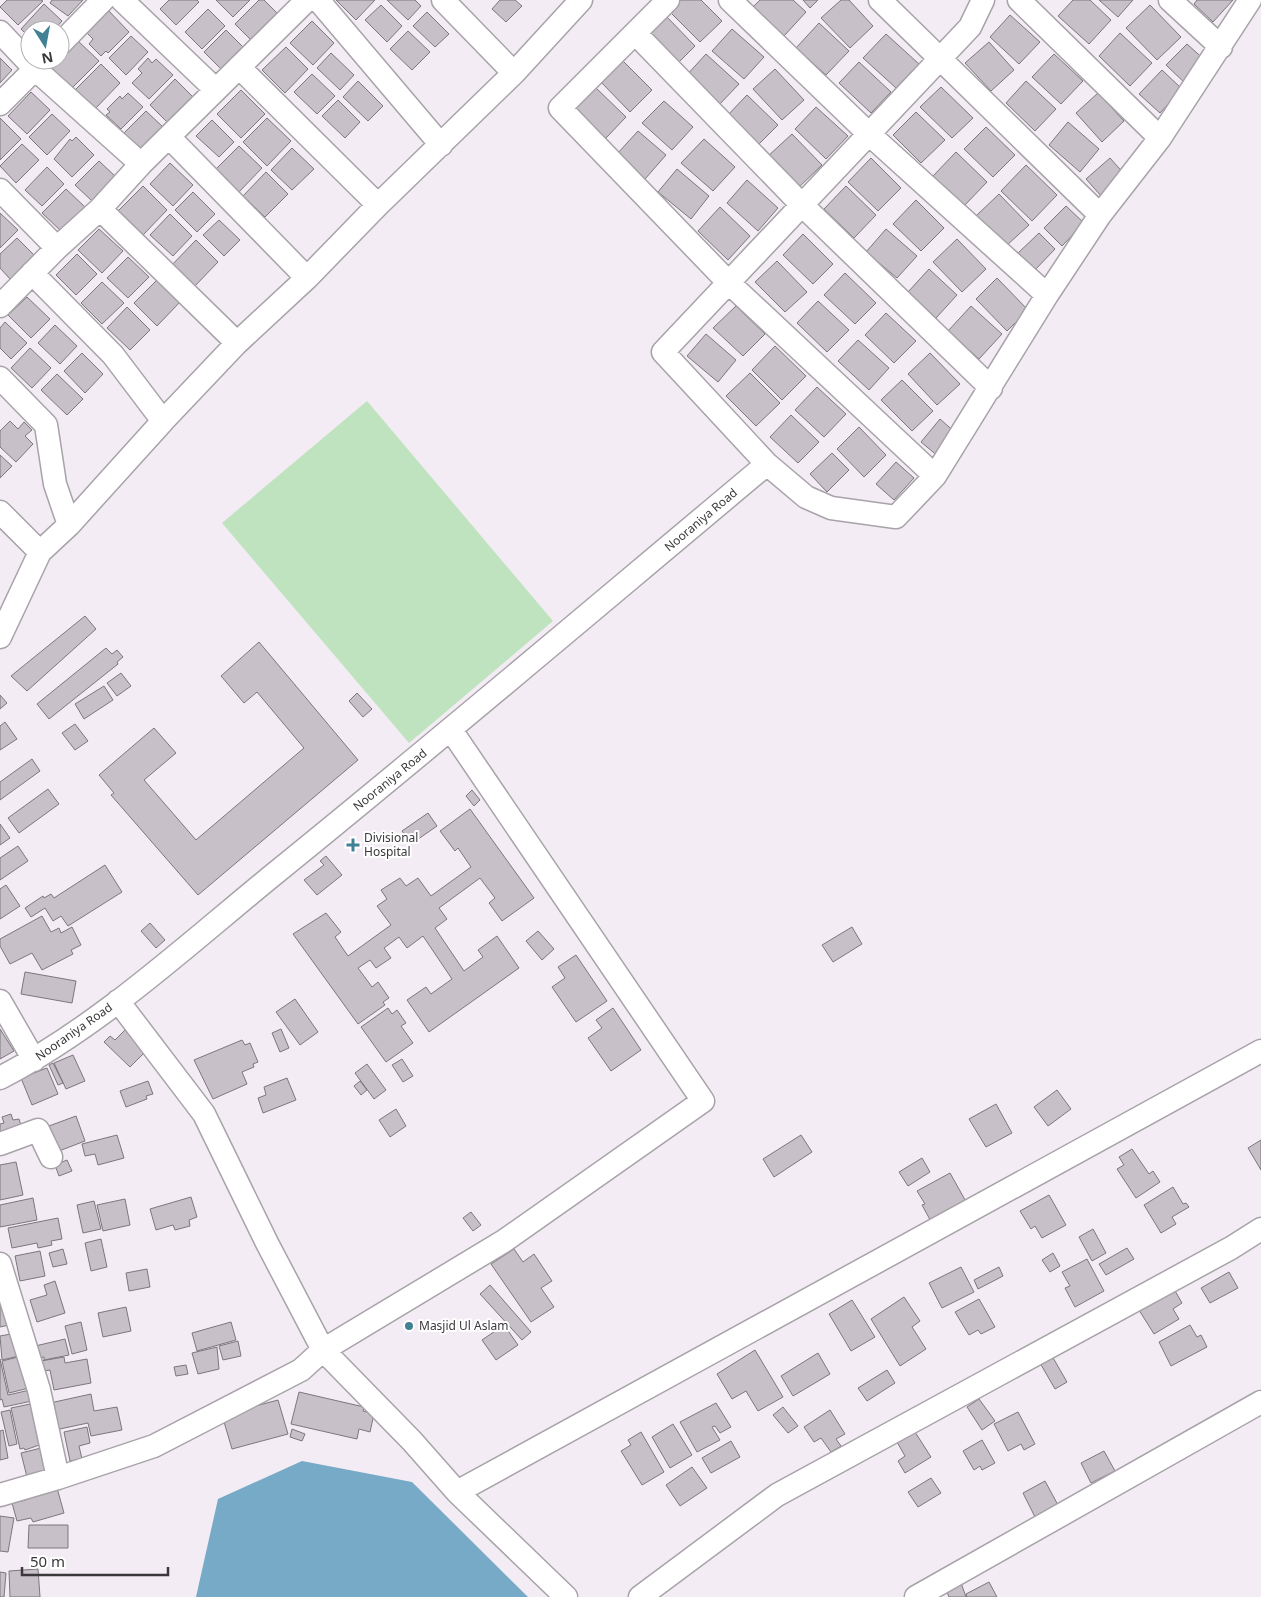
<svg xmlns="http://www.w3.org/2000/svg" width="1261" height="1597" font-family="'Noto Sans',sans-serif">
	<style>
		.green { fill: #bfe3bf }
		.water { fill: #76aac6 }
		.building { fill: #c7c0c8; stroke: #7c767d }
		.lines { fill: none; stroke-linecap: round; stroke-linejoin: round }
		.street-casing { stroke: #a8a2a9; stroke-width: 25 }
		.street { stroke: #fff; stroke-width: 22 }
		.poi-dot { fill: #418194; stroke: #fff; stroke-width: 2 }
		.labels { text-anchor: middle; stroke-width: 4; stroke-linejoin: round; paint-order: stroke }
		.street-label { font-size: 12px; fill: #3a383b; stroke: #fff }
		.poi-label { font-size: 12px; fill: #3a383b; stroke: #fff; text-anchor: start }
	</style>
	<rect width="100%" height="100%" fill="#f3ecf4"/>
	<path class="green" d="M367,401L553,621L409,743L222,523Z"/>
	<path class="water" d="M302,1461L412,1482L528,1597H196L218,1499Z"/>
	<path class="building" d="M7,0H41L43,1L18,25L0,7Z
		M83,0L68,16L50,3L52,0Z
		M169,0H197L199,2L176,25L160,9Z
		M216,0H250L233,17Z
		M259,0H264L278,14L252,41L235,24Z
		M336,0H375L356,20Z
		M387,0H415L421,6L408,20Z
		M500,0H515L522,6L506,22L492,9Z
		M678,0H701L722,21L700,42L668,10Z
		M760,0H793L806,12L784,36L753,7Z
		M803,0H818L810,8Z
		M841,0H849L873,26L850,48L821,18Z
		M1073,0H1090L1111,20L1089,44L1058,16Z
		M1099,0H1133L1118,17Z
		M1197,0H1233L1213,22L1194,4Z
		M44,4L62,21L54,30H30V38L21,29Z
		M381,5L402,26L387,42L365,20Z
		M1150,5L1181,37L1157,60L1126,28Z
		M107,9L129,32L108,53L106,51L101,56L89,44L93,39L85,31Z
		M208,9L225,26L202,49L185,32Z
		M427,12L449,34L435,47L413,26Z
		M664,14L695,46L675,66L643,33Z
		M1010,15L1040,42L1019,64L990,37Z
		M312,21L334,43L313,65L290,43Z
		M819,23L849,51L826,75L796,48Z
		M732,29L764,57L744,79L712,51Z
		M226,30L244,48L222,70L204,52Z
		M408,31L430,52L412,70L390,49Z
		M1120,33L1152,63L1130,86L1099,56Z
		M886,34L919,64L896,88L863,58Z
		M131,36L148,52L126,75L109,58Z
		M77,40L99,61L72,88L50,67L60,60Z
		M989,42L1014,70L991,91L965,63Z
		M1187,44L1208,63L1187,85L1166,65Z
		M286,47L308,69L285,93L262,70Z
		M331,53L354,75L340,90L317,68Z
		M706,54L739,84L717,107L685,77Z
		M1054,54L1083,81L1061,104L1032,77Z
		M0,58L12,70L0,83Z
		M148,58L152,63L156,59L173,75L149,99L132,83L142,73L138,69Z
		M621,59L652,90L630,112L599,80Z
		M859,62L891,92L871,113L839,83Z
		M101,64L120,83L93,111L73,92Z
		M775,69L804,100L782,120L753,89Z
		M1162,70L1182,89L1160,113L1139,94Z
		M312,74L335,96L317,114L294,92Z
		M175,79L193,97L168,123L150,105Z
		M358,81L383,106L368,121L343,97Z
		M1026,81L1056,109L1035,131L1006,103Z
		M595,87L626,117L605,139L574,109Z
		M941,87L973,118L952,138L920,107Z
		M241,90L265,114L241,138L217,114Z
		M31,92L50,110L27,134L8,116Z
		M128,93L143,107L121,129L106,115L110,112L107,109L120,96L122,99Z
		M1098,93L1124,121L1102,142L1076,113Z
		M747,95L778,125L756,147L725,118Z
		M338,100L360,122L345,138L322,116Z
		M664,101L693,127L672,150L642,123Z
		M816,107L848,136L826,159L795,129Z
		M146,111L164,128L139,154L121,136Z
		M916,112L945,140L921,163L893,135Z
		M52,114L70,131L47,155L29,137Z
		M0,118L21,139L0,160Z
		M267,118L291,141L267,166L243,142Z
		M212,120L234,142L219,157L196,136Z
		M1068,122L1099,149L1080,172L1049,145Z
		M986,127L1015,155L993,177L964,149Z
		M638,131L666,155L645,179L617,154Z
		M792,134L822,165L798,188L767,157Z
		M76,137L94,155L72,177L54,159L70,139L72,141Z
		M704,139L735,167L713,191L681,163Z
		M22,144L39,160L16,183L0,166Z
		M239,146L262,168L238,193L215,170Z
		M292,148L314,169L292,190L271,170Z
		M956,152L987,182L964,206L933,176Z
		M871,158L901,188L878,211L848,182Z
		M1110,158L1126,176L1102,197L1086,179Z
		M99,161L116,177L92,201L75,185Z
		M170,163L193,185L173,206L150,184Z
		M1026,165L1057,195L1032,221L1001,191Z
		M47,167L64,184L42,206L25,190Z
		M677,169L709,196L691,219L658,192Z
		M266,172L288,194L265,217L243,196Z
		M747,180L778,208L758,231L727,203Z
		M143,186L167,210L143,235L118,211Z
		M846,186L876,215L854,238L824,209Z
		M66,189L85,207L61,231L42,213Z
		M193,192L215,214L197,232L175,210Z
		M999,194L1029,225L1006,246L976,216Z
		M916,200L944,228L921,251L893,224Z
		M1066,206L1084,223L1062,246L1044,228Z
		M720,207L750,236L728,260L698,231Z
		M0,213L18,230L0,248Z
		M170,214L192,236L173,256L150,235Z
		M219,220L240,240L224,256L203,235Z
		M99,229L123,251L102,273L78,250Z
		M886,229L917,256L897,278L866,252Z
		M1039,233L1055,249L1034,271L1017,254Z
		M803,234L833,264L813,284L783,255Z
		M17,238L34,255L10,279L0,268V254Z
		M957,239L986,269L962,292L933,262Z
		M196,240L218,262L193,288L170,267Z
		M77,254L97,274L76,295L56,275Z
		M128,257L149,277L128,298L107,278Z
		M777,261L807,292L785,312L755,282Z
		M929,269L957,295L936,318L908,292Z
		M845,273L876,303L855,324L824,295Z
		M997,278L1028,310L1007,331L976,299Z
		M157,280L180,302L157,326L134,303Z
		M102,282L124,303L102,324L81,303Z
		M27,297L50,319L31,338L8,315Z
		M818,301L849,330L827,352L797,323Z
		M736,306L765,334L743,356L713,328Z
		M971,306L1002,334L979,359L948,331Z
		M127,307L150,330L130,350L107,328Z
		M886,313L916,341L894,363L865,335Z
		M5,322L27,343L11,359L0,348V328Z
		M55,325L77,346L60,364L38,343Z
		M706,334L736,360L718,382L687,356Z
		M858,340L889,368L869,390L838,361Z
		M775,346L806,376L782,400L752,370Z
		M30,348L51,368L32,388L11,368Z
		M82,353L103,374L85,393L64,371Z
		M930,353L960,384L937,405L908,374Z
		M750,373L780,403L756,426L726,396Z
		M57,374L83,399L67,415L41,390Z
		M902,380L933,411L912,431L881,400Z
		M817,387L846,414L824,437L795,410Z
		M791,415L819,442L798,463L770,437Z
		M940,419L957,434L939,457L921,442Z
		M10,421L18,429L24,422L32,430L25,436L33,444L16,462L0,447V431Z
		M859,427L886,455L864,477L837,449Z
		M832,453L849,470L827,492L810,474Z
		M0,455L12,466L0,478Z
		M896,462L914,478L894,500L876,484Z
		M85,616L96,629L27,691L11,676Z
		M259,642L358,760L198,895L111,795L114,793L99,775L154,728L176,753L144,780L196,840L304,748L257,692L244,703L221,676Z
		M106,648L112,654L117,650L123,657L117,662L118,664L49,719L37,704Z
		M121,673L131,686L117,696L107,683Z
		M104,686L113,700L84,719L75,704Z
		M357,693L372,709L363,717L349,701Z
		M0,695L7,703L0,709Z
		M5,722L17,739L0,750V726Z
		M75,724L88,741L75,750L62,733Z
		M32,759L40,771L0,800V782Z
		M48,789L59,804L19,833L8,818Z
		M472,790L480,800L474,806L466,796Z
		M470,809L534,898L502,921L489,903L495,898L480,878L439,908L447,919L435,928L464,971L483,957L478,950L497,936L519,968L429,1032L407,1000L426,987L431,994L452,979L423,936L407,948L399,937L384,948L391,958L376,968L370,960L358,968L372,987L378,982L389,998L383,1002L385,1005L358,1024L293,934L326,913L341,932L335,937L348,956L391,925L377,906L387,899L381,890L400,878L406,886L418,878L431,896L471,867L458,848L455,851L440,831Z
		M428,813L437,826L411,844L402,831Z
		M0,824L10,838L0,845Z
		M18,846L28,861L0,880V858Z
		M326,856L342,875L317,895L304,880L324,865L320,861Z
		M105,865L122,892L68,926L61,916L53,921L45,908L31,917L25,908L43,896L44,898L51,894L54,898Z
		M6,885L20,906L0,919V889Z
		M42,916L51,932L59,928L61,933L72,927L81,945L71,950L73,954L42,970L32,953L10,964L0,946V939Z
		M150,923L165,940L156,948L141,931Z
		M852,927L862,944L833,962L822,945Z
		M538,931L554,949L542,960L526,941Z
		M576,955L607,1001L576,1022L552,987L565,978L558,967Z
		M25,972L76,981L72,1003L21,994Z
		M295,999L318,1032L300,1045L276,1012Z
		M388,1008L392,1014L397,1010L406,1023L401,1026L413,1043L386,1062L361,1027Z
		M613,1008L641,1050L611,1071L588,1038L602,1028L596,1020Z
		M0,1029L14,1051L0,1059Z
		M126,1029L147,1050L130,1067L104,1042L110,1036L115,1040Z
		M281,1029L289,1048L280,1052L272,1033Z
		M242,1040L245,1045L250,1043L258,1062L253,1064L254,1067L242,1072L247,1084L213,1099L194,1060Z
		M73,1055L85,1081L66,1089L54,1063Z
		M402,1059L413,1076L403,1082L392,1065Z
		M53,1063L63,1083L58,1085L49,1065Z
		M367,1064L386,1090L374,1099L355,1073Z
		M47,1068L58,1094L32,1105L21,1078Z
		M287,1078L296,1100L263,1113L258,1098L266,1095L264,1087Z
		M148,1081L153,1094L146,1096L147,1099L126,1107L120,1091Z
		M360,1081L367,1090L361,1095L354,1086Z
		M1057,1090L1071,1109L1048,1126L1034,1107Z
		M996,1104L1012,1133L986,1147L969,1119Z
		M396,1109L406,1126L390,1137L379,1120Z
		M11,1114L13,1120L19,1119L23,1132L0,1134V1124L4,1123L2,1117Z
		M76,1116L85,1141L59,1151L49,1126Z
		M117,1135L124,1158L98,1165L95,1154L85,1156L82,1144Z
		M801,1135L812,1152L774,1177L763,1159Z
		M1261,1140V1170L1248,1148Z
		M1132,1149L1149,1174L1153,1171L1160,1182L1136,1198L1117,1169L1124,1165L1119,1157Z
		M922,1158L930,1172L908,1186L899,1172Z
		M67,1160L72,1171L59,1176L55,1165Z
		M16,1162L23,1195L0,1200V1165Z
		M950,1173L969,1207L934,1227L922,1205L925,1204L917,1191Z
		M1173,1187L1183,1204L1186,1203L1189,1207L1172,1217L1176,1224L1161,1233L1144,1205Z
		M1049,1195L1066,1225L1042,1238L1035,1226L1031,1229L1020,1211Z
		M191,1197L197,1217L189,1220L190,1226L175,1230L173,1225L156,1230L150,1209Z
		M33,1198L37,1220L0,1227V1205Z
		M125,1199L130,1225L103,1231L97,1205Z
		M94,1201L101,1229L83,1233L77,1205Z
		M471,1212L481,1225L473,1231L463,1218Z
		M58,1218L62,1239L51,1241L52,1245L38,1248L37,1243L12,1248L8,1228Z
		M1093,1229L1106,1253L1092,1261L1079,1237Z
		M101,1239L107,1267L91,1271L85,1243Z
		M1127,1248L1134,1259L1106,1275L1099,1264Z
		M63,1249L67,1264L53,1267L49,1253Z
		M514,1249L523,1262L534,1254L552,1281L541,1288L554,1307L531,1322L491,1264Z
		M40,1251L45,1276L20,1281L15,1256Z
		M1053,1253L1060,1266L1050,1272L1042,1260Z
		M1087,1259L1104,1291L1075,1307L1065,1288L1070,1286L1062,1272Z
		M961,1267L974,1292L942,1308L929,1283Z
		M999,1267L1003,1276L978,1289L974,1280Z
		M147,1269L150,1287L129,1291L126,1273Z
		M1229,1272L1238,1288L1210,1303L1201,1288Z
		M55,1281L65,1313L37,1322L30,1300L47,1295L44,1285Z
		M490,1285L531,1332L522,1340L480,1294Z
		M1174,1289L1182,1303L1173,1309L1179,1319L1154,1334L1139,1310Z
		M904,1297L920,1321L912,1327L926,1349L900,1366L871,1319Z
		M0,1299L9,1325L0,1327Z
		M979,1299L995,1327L981,1334L978,1330L969,1335L955,1312Z
		M852,1300L875,1337L851,1351L829,1314Z
		M126,1307L131,1331L103,1337L98,1313Z
		M81,1322L87,1350L72,1354L65,1326Z
		M231,1322L236,1340L197,1351L192,1333Z
		M504,1325L518,1345L496,1360L482,1340Z
		M1190,1325L1197,1337L1201,1335L1207,1347L1171,1366L1159,1342Z
		M11,1334L23,1355L2,1360L0,1336Z
		M65,1339L69,1355L44,1360V1357L33,1359L31,1347Z
		M238,1341L241,1356L223,1360L219,1346Z
		M217,1347L219,1369L198,1374L192,1353Z
		M755,1350L783,1397L758,1411L746,1391L732,1399L717,1374Z
		M818,1353L830,1374L793,1396L781,1376Z
		M22,1356L29,1388L9,1393L2,1361Z
		M1052,1356L1067,1382L1055,1389L1040,1363Z
		M64,1357L65,1363L87,1359L91,1383L54,1390L50,1370L43,1371L41,1361Z
		M0,1359L8,1395L30,1390L32,1401L4,1407L2,1399L0,1400Z
		M186,1365L188,1374L176,1376L174,1367Z
		M887,1370L895,1383L867,1401L858,1388Z
		M299,1392L364,1407L363,1411L374,1414L370,1432L359,1429L357,1439L291,1424Z
		M91,1394L94,1411L117,1407L122,1430L91,1436L88,1423L55,1430L50,1403Z
		M979,1399L995,1421L982,1430L967,1407Z
		M278,1400L288,1434L232,1449L222,1415Z
		M35,1403L45,1443L25,1450L24,1448L20,1449L11,1408Z
		M716,1403L731,1427L720,1433L715,1426L712,1427L720,1440L697,1452L680,1422Z
		M783,1407L798,1426L788,1433L773,1415Z
		M10,1410L17,1444L9,1446L1,1412Z
		M830,1410L845,1434L836,1439L841,1446L831,1452L821,1438L814,1442L804,1427Z
		M1018,1412L1035,1444L1024,1450L1021,1444L1008,1451L994,1424Z
		M673,1424L692,1455L670,1468L652,1437Z
		M87,1427L90,1443L79,1446L82,1459L70,1461L64,1432Z
		M292,1429L305,1434L302,1441L290,1437Z
		M3,1430L8,1458L0,1460V1431Z
		M641,1432L664,1472L642,1485L621,1451L631,1445L628,1440Z
		M915,1432L931,1457L905,1473L898,1461L905,1456L897,1442Z
		M982,1440L995,1463L982,1470L980,1466L974,1470L963,1451Z
		M731,1441L740,1457L711,1473L702,1458Z
		M45,1447L51,1470L27,1477L21,1453Z
		M1104,1451L1115,1471L1091,1483L1081,1463Z
		M692,1467L707,1488L680,1506L666,1485Z
		M931,1478L941,1493L918,1507L908,1492Z
		M1045,1481L1058,1505L1035,1517L1023,1493Z
		M57,1488L64,1513L33,1522L31,1518L17,1521L12,1503L26,1500L25,1496Z
		M0,1516L14,1518L8,1552L0,1551Z
		M29,1525H68V1548H28Z
		M38,1569L40,1597H10L9,1571Z
		M0,1572L6,1573L4,1597H0Z
		M960,1580L966,1597H949L945,1587Z
		M989,1582L997,1597H967L966,1594Z"/>
	<g class="lines">
		<g class="street-casing">
			<path id="street" d="M122,0L216,90
				M318,0L441,145
				M443,0L514,73
				M668,0L560,108L729,283L935,476
				M730,0L869,134L1047,295
				M880,0L1100,215
				M983,0L970,27L663,352L767,464L806,497L831,508L896,517L935,476L1047,295L1100,215L1160,138L1250,0
				M1019,0L1160,138
				M1170,0L1221,47
				M0,32L35,69L141,164
				M635,33L802,205L991,388
				M60,44L103,0
				M239,67L378,205
				M0,104L44,60
				M169,137L307,278
				M0,190L57,248
				M100,209L237,343
				M32,273L113,355L163,421
				M0,306L57,248L100,209L141,164L307,0
				M0,378L46,425L55,484L69,525
				M0,512L40,552
				M0,637L40,552L69,525L163,421L237,343L307,278L378,205L514,73L581,0
				M451,730L703,1101L504,1241L323,1350L412,1441L457,1492L566,1597
				M0,1001L34,1060
				M0,1078C100,1026 186,946 273,875C440,740 603,601 767,464
				M0,1144L38,1130L51,1157
				M0,1264L39,1390L58,1478L154,1446L301,1370L323,1350L267,1243L204,1114L118,1001
				M457,1492L1261,1051
				M0,1495L58,1478
				M640,1597L777,1495L1231,1248L1261,1229
				M916,1597L1261,1402"/>
		</g>
		<use href="#street" class="street"/>
	</g>
	<g class="poi-dot">
		<path d="M350.5 837.5h5v5h5v5h-5v5h-5v-5h-5v-5h5z"/>
		<circle cx="409" cy="1326" r="5"/>
	</g>
	<g class="labels">
		<g class="street-label">
			<text transform="translate(701 520) rotate(-40)" y="4">Nooraniya Road</text>
			<text transform="translate(390 780) rotate(-39)" y="4">Nooraniya Road</text>
			<text transform="translate(74 1032) rotate(-35)" y="4">Nooraniya Road</text>
		</g>
		<g class="poi-label">
			<text x="364" y="842">Divisional<tspan x="364" dy="14">Hospital</tspan></text>
			<text x="419" y="1330">Masjid Ul Aslam</text>
		</g>
	</g>
	<g transform="translate(45 45) rotate(169)"><circle r="24" fill="#ffffff" stroke="#b0afb1"/>
	<path d="M0-4L9 19L0 12L-9 19Z" fill="#418194"/>
	<text y="-8" font-size="14" font-weight="bold" text-anchor="middle" fill="#3a383b">N</text>
	</g>
	<path d="M22 1567v8h146v-8" fill="none" stroke="#3a383b" stroke-width="2.5"/>
	<text x="30" y="1567" font-size="15" fill="#3a383b" stroke="#ffffff" stroke-width="4" paint-order="stroke">50 m</text>
</svg>
